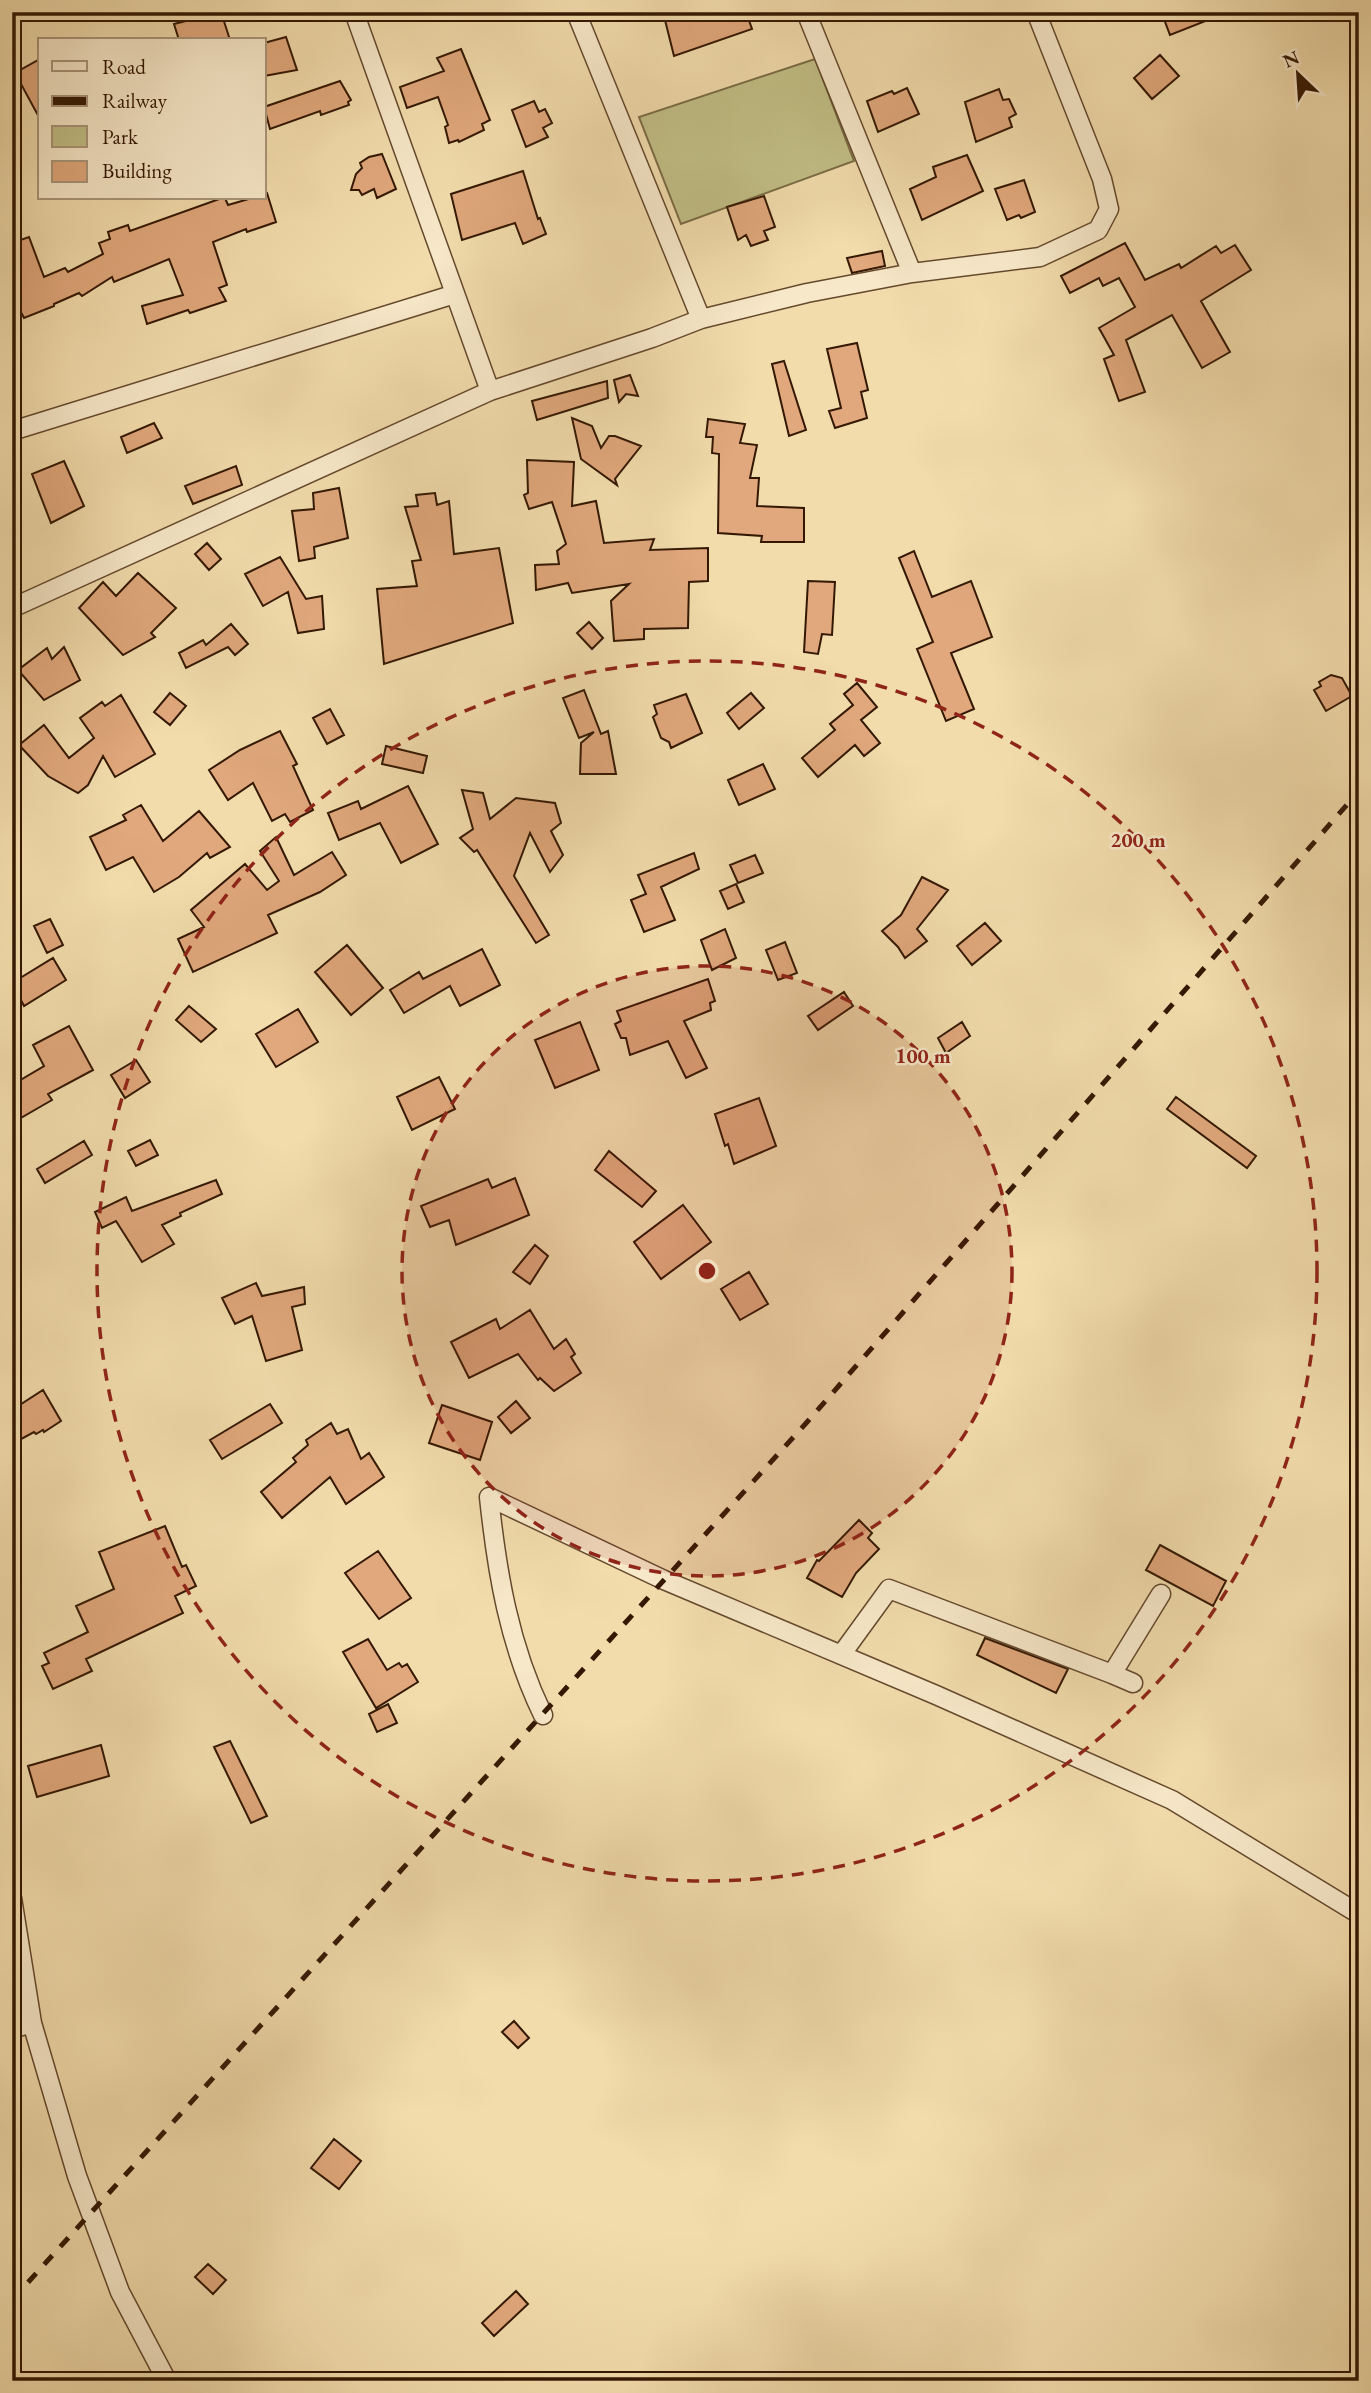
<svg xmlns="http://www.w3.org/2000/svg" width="1371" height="2393" font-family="'EB Garamond',serif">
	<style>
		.green { fill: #c1be85; stroke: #7a6b44; stroke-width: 2 }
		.building { fill: #e0a87c; stroke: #341803; stroke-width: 2 }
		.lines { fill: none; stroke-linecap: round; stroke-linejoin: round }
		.minor-casing { stroke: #64492d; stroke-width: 21 }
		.minor { stroke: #f7e8c9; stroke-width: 18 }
		.rail { stroke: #341803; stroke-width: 5; stroke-dasharray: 12 12; stroke-linecap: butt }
		.ring { fill: none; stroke: #8f2418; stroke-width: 3.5; stroke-dasharray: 12 9 }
		.centre { fill: #8f2418; stroke: #f7e8c9; stroke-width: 3.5 }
		.ring-label { font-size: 21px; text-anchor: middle; font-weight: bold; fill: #8f2418; stroke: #f7e8c9; stroke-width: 5; stroke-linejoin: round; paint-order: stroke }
	</style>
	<rect width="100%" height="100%" fill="#f2dcac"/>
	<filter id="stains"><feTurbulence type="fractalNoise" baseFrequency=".00286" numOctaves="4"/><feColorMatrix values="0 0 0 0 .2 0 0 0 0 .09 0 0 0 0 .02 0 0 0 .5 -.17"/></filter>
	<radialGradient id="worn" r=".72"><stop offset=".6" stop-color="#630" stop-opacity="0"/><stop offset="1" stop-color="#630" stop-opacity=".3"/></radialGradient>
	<path class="green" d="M815,59L854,161L681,224L639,117Z"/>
	<path class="building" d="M221,12L230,40H179L174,24Z
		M686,12H746L752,29L674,56L665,20Z
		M1184,12H1225L1226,13L1170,35L1164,19Z
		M286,37L297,70L264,76V43Z
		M461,49L490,120L482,124L484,130L459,142L458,140L449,143L445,127L448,125L438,97L407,108L400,87L444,71L437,58Z
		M1160,55L1179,76L1152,99L1134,78Z
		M40,59V119L15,73Z
		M340,81L351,100L348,102L349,105L321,115L320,111L270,129L264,107Z
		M907,88L919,114L878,132L867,101L892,91L894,94Z
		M999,89L1003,100L1009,99L1016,114L1009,118L1012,127L976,142L965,102Z
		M534,101L539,112L545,109L552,123L543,128L548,137L526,147L512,110Z
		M382,154L396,189L377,198L374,189L362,195L359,190H351L356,174L362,168L360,163L369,157Z
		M967,155L983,191L922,220L910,189L936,177L933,167Z
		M523,171L538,219L540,218L546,234L523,244L515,223L462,240L451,194Z
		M1024,180L1035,212L1021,218L1019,215L1007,220L995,189Z
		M267,193L276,222L247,232L246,229L213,242L227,285L219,288L226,301L190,313L188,310L147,324L142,306L183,295L169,259L114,282L112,277L82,296L79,293L54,304V306L24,318L22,314L12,318V243L29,237L44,277L65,268L68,272L103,254L99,243L110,239L108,232L128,225L130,231L222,198H225L228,205L252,198H264V194Z
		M764,196L775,227L764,231L768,240L751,246L746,235L738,240L727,207Z
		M1125,243L1145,280L1179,264L1181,268L1216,246L1221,253L1235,245L1251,270L1201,301L1230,352L1202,368L1172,315L1126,340L1145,392L1119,401L1104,359L1114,355L1099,328L1135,307L1119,278L1103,286L1099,278L1070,293L1061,276Z
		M882,251L885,266L852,273L847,258Z
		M857,343L868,390L861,392L867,418L835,428L829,411L841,408L827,349Z
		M784,361L806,430L789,436L772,364Z
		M630,375L638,396L626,394L619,402L614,380Z
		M607,381L608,398L537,420L532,401Z
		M572,418L592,426L601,448L609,436H615L641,446L615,479L617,485L581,459Z
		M708,419L745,424L740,443L757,445L750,478H759L757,506L804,508V542H761L762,536L718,533L719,454L712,453L713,437H706Z
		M154,423L162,438L127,453L121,437Z
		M527,460L574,462L572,506L596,501L604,543L654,539L650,550L708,548V581L689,582L688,628L644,629V639L614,641L611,601L629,584L572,593L568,583L536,590L535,565L559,564L557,551L566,544L552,502L529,509L524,495L528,493Z
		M64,461L84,506L51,523L32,474Z
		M236,466L242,485L193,504L185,486Z
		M339,488L348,538L314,547L315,558L299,561L292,511L314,509L313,493Z
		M435,493L437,505L449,501L454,554L499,548L513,623L384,664L377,589L417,586L412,561L421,560L405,507L418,506L416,495Z
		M207,543L221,559L209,570L195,554Z
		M914,551L932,597L971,581L992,637L951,653L974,709L946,721L917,649L933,642L899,558Z
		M280,557L306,599L322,596L324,629L298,633L288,592L263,606L245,574Z
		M138,573L176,608L151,633L155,637L123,655L79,608L103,582L116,596Z
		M808,581L835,582L832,635L822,634L818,654L804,652Z
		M589,622L603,638L592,649L577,633Z
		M231,624L248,644L235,655L228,647L186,668L179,653L203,640L206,645Z
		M64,647L80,680L44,700L18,670L47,648L52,659Z
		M1331,675L1342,678L1352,696L1326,711L1314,690L1321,686L1319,682Z
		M857,683L877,707L861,720L880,743L864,756L855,745L818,777L802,758L835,730L830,724L853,705L844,694Z
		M584,690L601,734L608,731L616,774H580L581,743L594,732L579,738L563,698Z
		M170,693L186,706L170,725L154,712Z
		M751,693L764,708L739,729L727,713Z
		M686,694L702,733L671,748L669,742L661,738L653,717L657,714L654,705Z
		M121,695L155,754L115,777L103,756L88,785L78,793L48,776L19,745L44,725L69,758L94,738L80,718L102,702L105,706Z
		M330,709L344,735L327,744L313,718Z
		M280,731L297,764L293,766L313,810L290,822L285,814L272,821L253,783L228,800L209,770L240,750Z
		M386,746L427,756L423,773L382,764Z
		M763,764L775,789L739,805L728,780Z
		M408,786L438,844L401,863L380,823L339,840L328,813L358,801L361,809Z
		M462,790L483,793L490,819L516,798L555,803L561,823L551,831L563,855L550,872L530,833L514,876L549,935L536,943L477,850L474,852L460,838L473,829Z
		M141,805L163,841L199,811L230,847L210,858L207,853L179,877L154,892L133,857L106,870L90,837L126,820L123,815Z
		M276,837L294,875L332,852L346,875L320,892L268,915L277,933L193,972L178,939L204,927L191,910L245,864L267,890L279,881L260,851Z
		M694,853L699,869L661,887L675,920L644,932L631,900L646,894L638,875Z
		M755,855L763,873L738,883L730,865Z
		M922,877L948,890L917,929L927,941L905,958L898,947L882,931L901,915Z
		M736,884L744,902L728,909L720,891Z
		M50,919L63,945L47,953L34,926Z
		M985,923L1001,941L972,965L957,946Z
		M725,929L736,958L712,970L701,940Z
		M785,942L797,973L778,980L766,950Z
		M347,945L383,988L351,1015L315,972Z
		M482,949L500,985L460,1006L450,986L404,1013L390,990L419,972L423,979Z
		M53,958L66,980L24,1006L12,983Z
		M708,979L715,1001L710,1003L711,1010L684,1021L707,1068L686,1078L668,1041L630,1055L626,1038H621L615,1024L621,1021L617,1011Z
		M844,992L853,1006L818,1030L808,1016Z
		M189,1006L216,1029L201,1042L176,1020Z
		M298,1009L318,1042L276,1067L256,1034Z
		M580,1022L599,1070L555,1088L535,1040Z
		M962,1022L970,1036L946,1053L938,1038Z
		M69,1026L93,1070L48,1094L52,1100L12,1123V1085L44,1066L33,1045Z
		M136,1060L150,1082L125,1098L111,1075Z
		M439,1077L455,1109L412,1130L397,1097Z
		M1176,1097L1256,1156L1247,1168L1167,1109Z
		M759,1098L776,1146L734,1164L728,1144L725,1146L715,1114Z
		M150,1140L158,1155L136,1166L128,1151Z
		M84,1141L92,1155L45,1183L37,1169Z
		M609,1151L656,1191L642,1207L595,1170Z
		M515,1178L529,1215L456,1245L449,1220L430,1227L421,1206L488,1179L492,1188Z
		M216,1180L222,1194L180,1213L181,1216L162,1225L174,1244L142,1262L116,1221L102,1228L95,1212L126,1197L132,1211Z
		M683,1205L711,1242L661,1279L634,1242Z
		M535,1245L548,1256L530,1284L513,1272Z
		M749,1272L768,1304L740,1320L721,1289Z
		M256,1283L262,1296L304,1287L305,1304L292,1307L302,1350L266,1361L252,1316L235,1324L222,1298Z
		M530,1310L554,1349L566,1339L575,1354L571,1357L581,1373L554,1391L540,1378L538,1380L518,1354L469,1378L451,1342L496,1319L500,1329Z
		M43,1390L61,1421L44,1432L43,1430L36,1434L34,1432L12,1444V1410Z
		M516,1401L530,1418L511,1433L498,1417Z
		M270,1404L282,1423L222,1459L210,1440Z
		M442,1405L492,1422L480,1460L429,1443Z
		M331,1423L337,1434L348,1429L361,1459L369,1453L384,1477L346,1504L330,1477L282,1518L261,1492L296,1462L293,1458L308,1445L306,1440Z
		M859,1520L872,1533L868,1538L879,1549L856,1573L842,1597L807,1578L817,1560L819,1561Z
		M165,1526L182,1567L186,1565L196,1586L175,1596L183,1613L86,1659L92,1671L53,1689L42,1666L49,1663L44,1653L88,1632L76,1606L114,1589L99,1552Z
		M1160,1545L1226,1581L1213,1606L1146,1570Z
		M378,1551L411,1598L379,1619L345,1573Z
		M985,1638L1068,1669L1056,1693L977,1655Z
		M368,1639L387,1670L399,1663L402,1667L407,1664L418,1682L376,1708L343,1652Z
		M388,1704L397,1723L377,1732L369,1714Z
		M230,1741L267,1816L251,1823L214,1747Z
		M101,1745L109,1776L37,1797L28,1766Z
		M514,2021L529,2038L518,2048L502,2032Z
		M334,2139L361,2161L339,2189L311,2168Z
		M208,2264L226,2280L213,2294L195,2277Z
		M516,2291L528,2304L494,2336L482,2323Z"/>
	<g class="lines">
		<g class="minor-casing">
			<path id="minor" d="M354,12L490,391
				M576,12L701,319
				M806,12L912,273
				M12,431L455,294
				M12,608L490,391L652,338L701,319L807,293L912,273L1040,257L1098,230L1109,209L1102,179L1036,12
				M841,1655L889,1589L1112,1674L1161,1594
				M1112,1674L1133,1683
				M543,1715C509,1645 497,1573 489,1497L664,1580L936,1695L1172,1800L1359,1914
				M12,1898L32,2023L77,2176L120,2292L167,2381
				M12,2029L32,2023"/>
		</g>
		<use href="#minor" class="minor"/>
		<path class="rail" d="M12,2300L808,1421L1359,791"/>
	</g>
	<circle cx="707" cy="1271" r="305" fill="#8f2418" fill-opacity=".12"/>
	<g class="ring">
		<circle cx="707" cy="1271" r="305"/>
		<circle cx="707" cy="1271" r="610"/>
	</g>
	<circle cx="707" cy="1271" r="10" class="centre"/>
	<g class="ring-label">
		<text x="1138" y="847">200 m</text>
		<text x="923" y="1063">100 m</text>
	</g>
	<rect width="1371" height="2393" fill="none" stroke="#f2dcac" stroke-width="42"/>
	<rect x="14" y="14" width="1343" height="2365" fill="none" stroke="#341803" stroke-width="3.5"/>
	<rect x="21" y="21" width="1329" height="2351" fill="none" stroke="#341803" stroke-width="2"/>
	<rect x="38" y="38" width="228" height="161" fill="#f7e8c9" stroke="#a9957a" stroke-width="2"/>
	<rect x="52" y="61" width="35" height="10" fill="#f7e8c9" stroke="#a9957a" stroke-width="2"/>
	<text x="102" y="74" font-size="21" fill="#341803">Road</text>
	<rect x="52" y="96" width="35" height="10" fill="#341803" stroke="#a9957a" stroke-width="2"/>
	<text x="102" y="108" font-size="21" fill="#341803">Railway</text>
	<rect x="52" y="126" width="35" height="21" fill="#c1be85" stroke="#a9957a" stroke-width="2"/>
	<text x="102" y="144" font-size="21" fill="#341803">Park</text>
	<rect x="52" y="161" width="35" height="21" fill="#e0a87c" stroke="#a9957a" stroke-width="2"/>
	<text x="102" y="178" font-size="21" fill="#341803">Building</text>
	<g transform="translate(1298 74) rotate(335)" stroke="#f7e8c9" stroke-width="5" paint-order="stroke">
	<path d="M0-5L12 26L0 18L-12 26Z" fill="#341803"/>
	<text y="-10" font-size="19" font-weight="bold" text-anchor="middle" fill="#341803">N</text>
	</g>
	<rect width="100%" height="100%" filter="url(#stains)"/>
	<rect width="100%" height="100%" fill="url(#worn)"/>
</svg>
